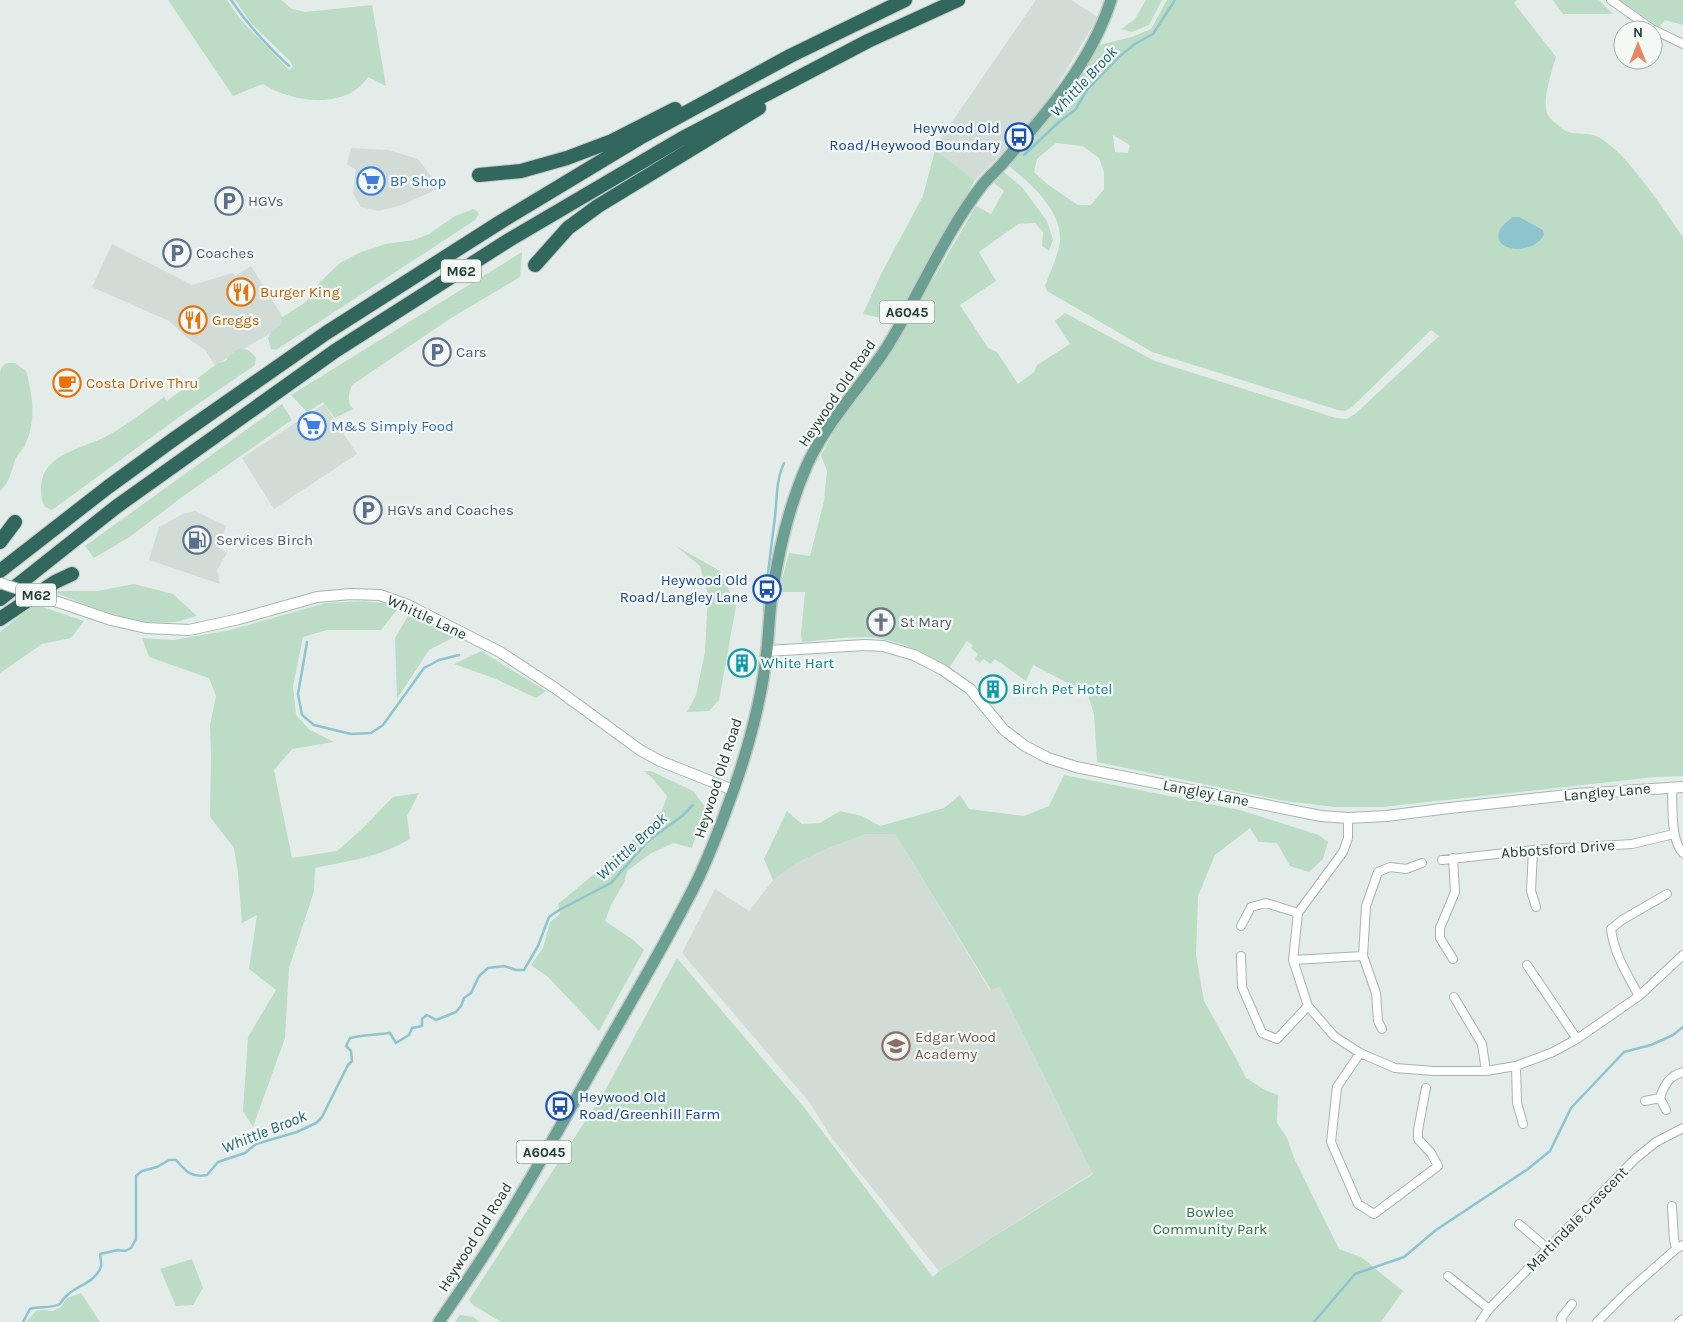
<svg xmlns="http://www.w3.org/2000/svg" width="1683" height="1322" font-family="Karla,sans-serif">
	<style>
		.built { fill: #d2dcd7 }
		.green { fill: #bddcc6; fill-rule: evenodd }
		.water { fill: #8ec4ce }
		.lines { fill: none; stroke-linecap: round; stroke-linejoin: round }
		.stream { stroke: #8ec4ce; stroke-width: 2.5 }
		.street-casing { stroke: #a6b4af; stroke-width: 10 }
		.secondary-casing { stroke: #a2b7b0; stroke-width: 12 }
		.primary-casing { stroke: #c2c9c7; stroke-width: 14 }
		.highway-casing { stroke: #c2c9c7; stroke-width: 16 }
		.street { stroke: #fff; stroke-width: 8 }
		.secondary { stroke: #fff; stroke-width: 10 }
		.primary { stroke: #6a9f92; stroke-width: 11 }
		.highway { stroke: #31675c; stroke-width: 14 }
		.secondary-bridge-casing { stroke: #a2b7b0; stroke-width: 12; stroke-linecap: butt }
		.secondary-bridge { stroke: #fff; stroke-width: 10 }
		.labels { text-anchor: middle; stroke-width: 4.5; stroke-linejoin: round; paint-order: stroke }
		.shield { fill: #f4f9f6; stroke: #627570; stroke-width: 1 }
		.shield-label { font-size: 14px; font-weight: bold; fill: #243d36 }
		.transit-label { font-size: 15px; fill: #164399; stroke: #f4f9f6; text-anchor: end }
		.shop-label { font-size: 15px; fill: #366cbe; stroke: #f4f9f6; text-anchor: start }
		.service-label { font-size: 15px; fill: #4e5e75; stroke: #f4f9f6; text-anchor: start }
		.food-label { font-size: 15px; fill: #c56008; stroke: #f4f9f6; text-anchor: start }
		.street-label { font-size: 15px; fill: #243d36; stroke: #f4f9f6 }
		.worship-label { font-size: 15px; fill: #5b616d; stroke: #f4f9f6; text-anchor: start }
		.culture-label { font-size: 15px; fill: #0d838f; stroke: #f4f9f6; text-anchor: start }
		.education-label { font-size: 15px; fill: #785e54; stroke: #f4f9f6; text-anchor: start }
		.park-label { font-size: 15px; fill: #307249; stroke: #f4f9f6 }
		.water-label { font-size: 16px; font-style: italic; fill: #216776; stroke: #f4f9f6 }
	</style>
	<rect width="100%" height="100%" fill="#e3ece8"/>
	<path class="built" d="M1036,0H1071L1098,17L1047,102L1015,140L975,180L935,150L936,145Z
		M351,148L388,150L418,159L440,188L402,205L379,211L361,207L353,193L356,170L347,164Z
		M112,244L192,285L233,273L235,276L251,266L287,324L215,365L205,350L186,337L169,321L92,287Z
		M324,404L357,454L274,509L242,458Z
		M195,511L226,526L219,548L227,553L217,570L220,584L149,560L159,527L183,514Z
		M866,834H895L990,990L1000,987L1093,1173L939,1271L831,1137L810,1103L682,953L715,889L749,911L773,880L795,864L826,849Z"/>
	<path class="green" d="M168,0H227L240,19L289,70L293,67L290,61L251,23L235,0H281L292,9L305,12L372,5L386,86L368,77C347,110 292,103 263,84L233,96Z
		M1146,0H1162L1149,25L1132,32L1121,29L1135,19Z
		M1167,0H1517L1514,3L1556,57C1552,70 1542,101 1547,113C1548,117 1552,120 1554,122C1558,125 1562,129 1566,131C1577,136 1589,131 1600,138C1628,154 1664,210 1683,237V776L1655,777L1382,807H1335L1285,801L1097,762L1094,714L1089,698V694L1033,665L1026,681L995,659L991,664L983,659L980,663L975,659L978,654L971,648L973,645L967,641L949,668C924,652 895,638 865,637C844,637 823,640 802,642L801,634L805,592H779L789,553L810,556L824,501L827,471L821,455L838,424L892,350L976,206L991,214L1004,191L994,183L1004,172L1022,187L1047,221L1053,240L1049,251L1042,246L1043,232L1035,223L1018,224L979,252L996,281L960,305L988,348L997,352L1018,384L1034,372L1037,365L1070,344L1055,321L1065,313L1155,361L1336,418L1347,419L1355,414L1439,336L1431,330L1352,407L1345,411L1338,410L1152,352L1047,291L1045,286C1050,272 1058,256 1060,241C1062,209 1029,183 1008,165L1070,92L1099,45L1132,37L1151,29ZM1113,135L1130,145L1128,153L1115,152ZM1056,143L1083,146L1099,158L1104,172V189L1091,205H1078L1047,184L1034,172L1037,159Z
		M1553,0H1599L1613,14H1563Z
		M1619,0H1683V25L1665,20L1659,27Z
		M935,150L975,180L895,321L863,314L881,274L923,196Z
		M473,209L477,211L479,214L475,220L463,228L276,350L271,349L268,338L271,332L280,326L281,318L306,302L319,283L340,263L361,252L386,244L414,240L429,234L455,216Z
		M522,252L520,277L451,318L352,385C349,393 346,402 353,409L335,418L323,402L307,412L291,395Z
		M238,349C247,348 251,351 256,358L255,365L182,415L52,510L45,507C41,500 41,494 41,486C43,453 85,448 107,436C127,425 146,410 164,397L167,401L218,363L226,361L228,357Z
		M6,363H15L26,371C33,397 37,421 24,447C21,451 17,455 15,460C11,472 10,482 0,491V373L1,368Z
		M282,404L292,420L182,497L131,536L94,558L85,546Z
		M676,546L720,571L736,606L719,700L709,711L687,712L696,695L705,652L708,594L700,566Z
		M134,584L173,594L197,616C191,617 185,620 179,621C139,629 88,605 51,591H97Z
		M364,601L382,603L399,607L381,630H327L303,637L293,686L296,715L310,730L334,742L292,749L274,770L292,858L337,851L360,831L393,797L419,793L407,816L410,839C377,858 352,860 315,868L314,891L289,968L285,1038L253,1127L243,1111L248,1037L276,990L249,969L257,915L242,923L238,873L234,848L210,817L211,757L210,725L216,696L209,678L149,657L142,638L174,640L230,630L326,603Z
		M34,604L84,621L71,638L42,644L0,673V632Z
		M409,614L454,637L429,650L397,699L395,638Z
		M481,651L546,691L536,698L496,679L454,664Z
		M644,771H651L693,791L705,807L692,848L673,843L650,854L627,871L624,883L611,905L605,921L632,939L644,950L599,1031L548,977L531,965L543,948L550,922L560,914L558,904L615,857L662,811L667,796L652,778Z
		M1064,775L1240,810L1319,835L1328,842L1323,859L1309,872L1290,866L1277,843L1259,842L1250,828L1215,855L1198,896L1196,955L1204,1001L1237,1060L1246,1078L1265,1090L1278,1095L1277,1123L1287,1138L1294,1158L1339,1249L1361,1257L1403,1291L1381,1322H501L473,1305L469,1300L606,1089L677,958L803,1106L933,1277L939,1271L1093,1174L1000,987L991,990L895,834H866L826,849L795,864L773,880L764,859L787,811L802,824L820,823L840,811L862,816L880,826L944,808L960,795L969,809L1024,816L1049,806Z
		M192,1259L203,1288L193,1305L176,1306L160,1269Z
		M81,1293L100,1322H26L36,1311L43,1310L53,1311L61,1307L67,1298Z
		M460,1315L473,1317L480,1322H455Z"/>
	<path class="water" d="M1513,217H1519L1543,230L1544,235C1533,255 1493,253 1499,232C1501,226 1508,221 1513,217Z"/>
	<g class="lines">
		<path class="stream" d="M231,0C248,25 267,46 289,66
			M1024,155L1060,121L1075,110L1087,90L1120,56L1135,44L1153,34L1175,0
			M764,611C767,579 771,548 775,517C777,499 776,480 784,463
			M307,642L298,694L302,715L314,725L351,734L371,733L383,725L424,668L439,660L459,655
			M23,1322L30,1309C41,1306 50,1309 60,1304C69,1286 96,1285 101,1266C102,1263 100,1257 100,1254L118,1250L125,1251L131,1248L136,1239V1176L142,1171L157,1167L169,1160H176C186,1172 192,1178 207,1175L218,1162L245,1153L256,1144L297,1132L316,1123L322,1117L348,1065L352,1061L351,1051L346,1046L350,1038C364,1034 377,1035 390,1033L396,1043L409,1035L412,1028L422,1026V1019L427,1015L436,1020L456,1012L461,1006L464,998L471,993L479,976L488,968L504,966L516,970H524L538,946L549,917L559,910L611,883L648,841L682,816L693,805
			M1314,1322L1355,1274L1404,1257L1436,1230L1528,1169L1550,1151L1571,1108L1624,1052L1651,1045L1673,1035L1683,1027"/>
		<g class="street-casing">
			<path id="street" d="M1611,0L1652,29L1683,44
				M1672,787C1673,805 1670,840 1683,853
				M1348,818V838L1343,852L1298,913L1293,960L1308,1006L1334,1036L1360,1053L1395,1068L1434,1071H1486L1516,1066L1553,1052L1577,1039L1639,996L1683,955
				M1533,850L1531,891L1536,907
				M1453,858L1455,892L1440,928V938L1453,959
				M1442,860L1533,850L1632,844L1674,834
				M1241,926L1251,907L1266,903L1298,913
				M1241,956L1242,987L1262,1033L1277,1039L1308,1006
				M1293,960L1363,956
				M1527,965L1577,1039
				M1639,996C1627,974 1614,954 1611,929L1622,920L1667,894
				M1454,997L1482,1044L1486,1071
				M1382,1029L1378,1021L1376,993L1363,956L1366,906L1378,872L1390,867L1406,869L1422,863
				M1360,1053L1337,1087L1331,1142L1358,1204L1374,1214L1438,1166L1431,1153L1418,1139V1130L1426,1088
				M1516,1066L1517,1103L1523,1124
				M1645,1101L1660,1098
				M1666,1110L1660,1098C1664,1085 1669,1076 1683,1072
				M1672,1206L1674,1239L1676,1249
				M1519,1224L1547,1248
				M1448,1276L1489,1309
				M1480,1322L1489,1309L1635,1159L1656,1142L1683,1128
				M1562,1322L1561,1318L1572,1304
				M1597,1322L1626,1293L1676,1249L1683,1245
				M1679,1322L1683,1319"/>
		</g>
		<g class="secondary-casing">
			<path id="secondary" d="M79,609L111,620L146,628L189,630L239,619L317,597L351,594L380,595L408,605L500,652L555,688L640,750L660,761L733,790
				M767,651L865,645L883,646L914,655L943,670L970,689L1004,730L1025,746L1048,758L1076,767L1321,816L1348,818L1387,816L1441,809L1577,794L1683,787"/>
		</g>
		<g class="primary-casing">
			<path id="primary" d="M439,1322C460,1291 482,1260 501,1228C537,1170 569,1110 603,1051C635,994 669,938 698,879C714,845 727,809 739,774C752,734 763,691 767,649C769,631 769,614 772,596C778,553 789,506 807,465C827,421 861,387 887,347C920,294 944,234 983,184C989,177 997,170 1003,163C1046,114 1091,63 1111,0"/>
		</g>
		<g class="highway-casing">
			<path id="highway" d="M479,175L521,171L567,158L612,141L675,109
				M535,265L568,228L598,206L759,108
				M0,542L15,522
				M0,571L108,487L174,439L326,333L502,221L643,136L790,56L905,0
				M0,599L116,507L335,351L509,240L681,139L868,41L958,0
				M0,619L55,582L72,574"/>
		</g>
		<use href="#street" class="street"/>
		<use href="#secondary" class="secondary"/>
		<use href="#primary" class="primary"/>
		<use href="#highway" class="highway"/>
		<g class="secondary-bridge-casing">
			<path id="secondary-bridge" d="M0,583L79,609"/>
		</g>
		<use href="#secondary-bridge" class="secondary-bridge"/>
	</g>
	<defs>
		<g id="bus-ring" transform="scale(1.4375)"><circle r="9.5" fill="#f4f9f6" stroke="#1a4fb4" stroke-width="1.5"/><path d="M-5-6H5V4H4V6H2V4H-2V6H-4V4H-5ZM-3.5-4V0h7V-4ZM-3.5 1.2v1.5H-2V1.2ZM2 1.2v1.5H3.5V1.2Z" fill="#1a4fb4"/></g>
		<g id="supermarket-ring" transform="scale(1.4375)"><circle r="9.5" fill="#f4f9f6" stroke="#3f7fe0" stroke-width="1.5"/><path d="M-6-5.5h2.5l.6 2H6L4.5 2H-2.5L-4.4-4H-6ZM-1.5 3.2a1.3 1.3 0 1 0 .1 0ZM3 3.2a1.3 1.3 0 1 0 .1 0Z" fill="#3f7fe0"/></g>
		<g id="parking-ring" transform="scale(1.4375)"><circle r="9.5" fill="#f4f9f6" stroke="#5c6f8a" stroke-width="1.5"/><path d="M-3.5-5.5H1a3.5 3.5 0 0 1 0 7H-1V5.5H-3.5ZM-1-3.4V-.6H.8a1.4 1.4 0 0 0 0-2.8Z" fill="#5c6f8a"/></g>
		<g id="restaurant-ring" transform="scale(1.4375)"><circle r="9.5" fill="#f4f9f6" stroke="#e8710a" stroke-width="1.5"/><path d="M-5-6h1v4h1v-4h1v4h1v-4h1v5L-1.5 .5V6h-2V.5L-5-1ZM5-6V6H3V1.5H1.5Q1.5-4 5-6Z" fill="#e8710a"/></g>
		<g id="cafe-ring" transform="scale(1.4375)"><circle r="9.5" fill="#f4f9f6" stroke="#e8710a" stroke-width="1.5"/><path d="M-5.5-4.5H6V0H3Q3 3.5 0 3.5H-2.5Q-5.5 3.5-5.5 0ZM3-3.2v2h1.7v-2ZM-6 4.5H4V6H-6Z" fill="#e8710a"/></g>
		<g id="fuel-ring" transform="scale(1.4375)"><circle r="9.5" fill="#f4f9f6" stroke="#5c6f8a" stroke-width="1.5"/><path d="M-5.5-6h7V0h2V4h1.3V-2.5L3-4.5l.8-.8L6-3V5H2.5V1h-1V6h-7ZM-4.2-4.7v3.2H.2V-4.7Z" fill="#5c6f8a"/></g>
		<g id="church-ring" transform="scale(1.4375)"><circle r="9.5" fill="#f4f9f6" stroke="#6b7280" stroke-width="1.5"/><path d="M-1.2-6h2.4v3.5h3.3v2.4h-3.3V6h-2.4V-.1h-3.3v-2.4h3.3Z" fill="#6b7280"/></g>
		<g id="building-ring" transform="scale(1.4375)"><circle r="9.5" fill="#f4f9f6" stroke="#0f9aa8" stroke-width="1.5"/><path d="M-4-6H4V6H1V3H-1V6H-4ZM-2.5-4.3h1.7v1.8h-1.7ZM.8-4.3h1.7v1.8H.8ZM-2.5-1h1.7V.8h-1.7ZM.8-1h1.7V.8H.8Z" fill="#0f9aa8"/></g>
		<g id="school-ring" transform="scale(1.4375)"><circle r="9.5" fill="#f4f9f6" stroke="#8d6e63" stroke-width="1.5"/><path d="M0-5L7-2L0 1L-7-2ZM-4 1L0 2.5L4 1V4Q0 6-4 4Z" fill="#8d6e63"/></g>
	</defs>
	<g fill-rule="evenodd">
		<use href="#bus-ring" x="1019" y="137"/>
		<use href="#supermarket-ring" x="371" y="181"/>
		<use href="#parking-ring" x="229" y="201"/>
		<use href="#parking-ring" x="177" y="253"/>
		<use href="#restaurant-ring" x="241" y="292"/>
		<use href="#restaurant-ring" x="193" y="320"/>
		<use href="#parking-ring" x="437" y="352"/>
		<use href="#cafe-ring" x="67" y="383"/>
		<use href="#supermarket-ring" x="312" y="426"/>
		<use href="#parking-ring" x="368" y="510"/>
		<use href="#fuel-ring" x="197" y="540"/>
		<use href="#bus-ring" x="767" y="589"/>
		<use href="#church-ring" x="881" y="622"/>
		<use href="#building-ring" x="742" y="663"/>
		<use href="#building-ring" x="993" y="689"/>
		<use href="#school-ring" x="896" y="1046"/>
		<use href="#bus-ring" x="560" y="1106"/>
	</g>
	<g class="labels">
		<g class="shield">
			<rect x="441" y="259.5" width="40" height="23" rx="4"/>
			<rect x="879.5" y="300.5" width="55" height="23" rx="4"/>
			<rect x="16" y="583.5" width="40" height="23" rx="4"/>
			<rect x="516.5" y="1140.5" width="55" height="23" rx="4"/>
		</g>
		<g class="shield-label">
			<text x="461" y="276">M62</text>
			<text x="907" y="317">A6045</text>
			<text x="36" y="600">M62</text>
			<text x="544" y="1157">A6045</text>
		</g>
		<g class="transit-label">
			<text x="1000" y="133">Heywood Old<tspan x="1000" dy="17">Road/Heywood Boundary</tspan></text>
			<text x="748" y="585">Heywood Old<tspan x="748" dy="17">Road/Langley Lane</tspan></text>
			<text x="579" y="1102" text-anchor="start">Heywood Old<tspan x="579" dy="17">Road/Greenhill Farm</tspan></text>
		</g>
		<g class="shop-label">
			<text x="390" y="186">BP Shop</text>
			<text x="331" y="431">M&amp;S Simply Food</text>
		</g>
		<g class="service-label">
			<text x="248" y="206">HGVs</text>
			<text x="196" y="258">Coaches</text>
			<text x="456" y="357">Cars</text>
			<text x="387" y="515">HGVs and Coaches</text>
			<text x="216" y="545">Services Birch</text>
		</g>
		<g class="food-label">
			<text x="260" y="297">Burger King</text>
			<text x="212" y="325">Greggs</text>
			<text x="86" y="388">Costa Drive Thru</text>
		</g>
		<g class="street-label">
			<text transform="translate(837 393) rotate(-56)" y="5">Heywood Old Road</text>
			<text transform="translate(427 617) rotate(25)" y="5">Whittle Lane</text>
			<text transform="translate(718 778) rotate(-72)" y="5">Heywood Old Road</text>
			<text transform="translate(1607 792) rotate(-5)" y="5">Langley Lane</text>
			<text transform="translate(1206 793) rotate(11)" y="5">Langley Lane</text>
			<text transform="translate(1558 849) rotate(-4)" y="5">Abbotsford Drive</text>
			<text transform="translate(1577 1219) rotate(-46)" y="5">Martindale Crescent</text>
			<text transform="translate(475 1237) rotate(-58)" y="5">Heywood Old Road</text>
		</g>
		<g class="worship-label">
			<text x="900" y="627">St Mary</text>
		</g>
		<g class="culture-label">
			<text x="761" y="668">White Hart</text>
			<text x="1012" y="694">Birch Pet Hotel</text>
		</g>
		<g class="education-label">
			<text x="915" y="1042">Edgar Wood<tspan x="915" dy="17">Academy</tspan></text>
		</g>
		<g class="park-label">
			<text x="1210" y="1217">Bowlee<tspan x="1210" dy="17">Community Park</tspan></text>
		</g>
		<g class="water-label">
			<text transform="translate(1083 81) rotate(-47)" y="6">Whittle Brook</text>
			<text transform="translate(631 846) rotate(-43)" y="6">Whittle Brook</text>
			<text transform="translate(264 1131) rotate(-22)" y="6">Whittle Brook</text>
		</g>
	</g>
	<g transform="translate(1638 45)"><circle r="24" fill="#f4f9f6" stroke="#a1aea9"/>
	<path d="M0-4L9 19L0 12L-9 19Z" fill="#ea8563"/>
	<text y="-8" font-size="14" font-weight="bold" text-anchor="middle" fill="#243d36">N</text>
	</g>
</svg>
